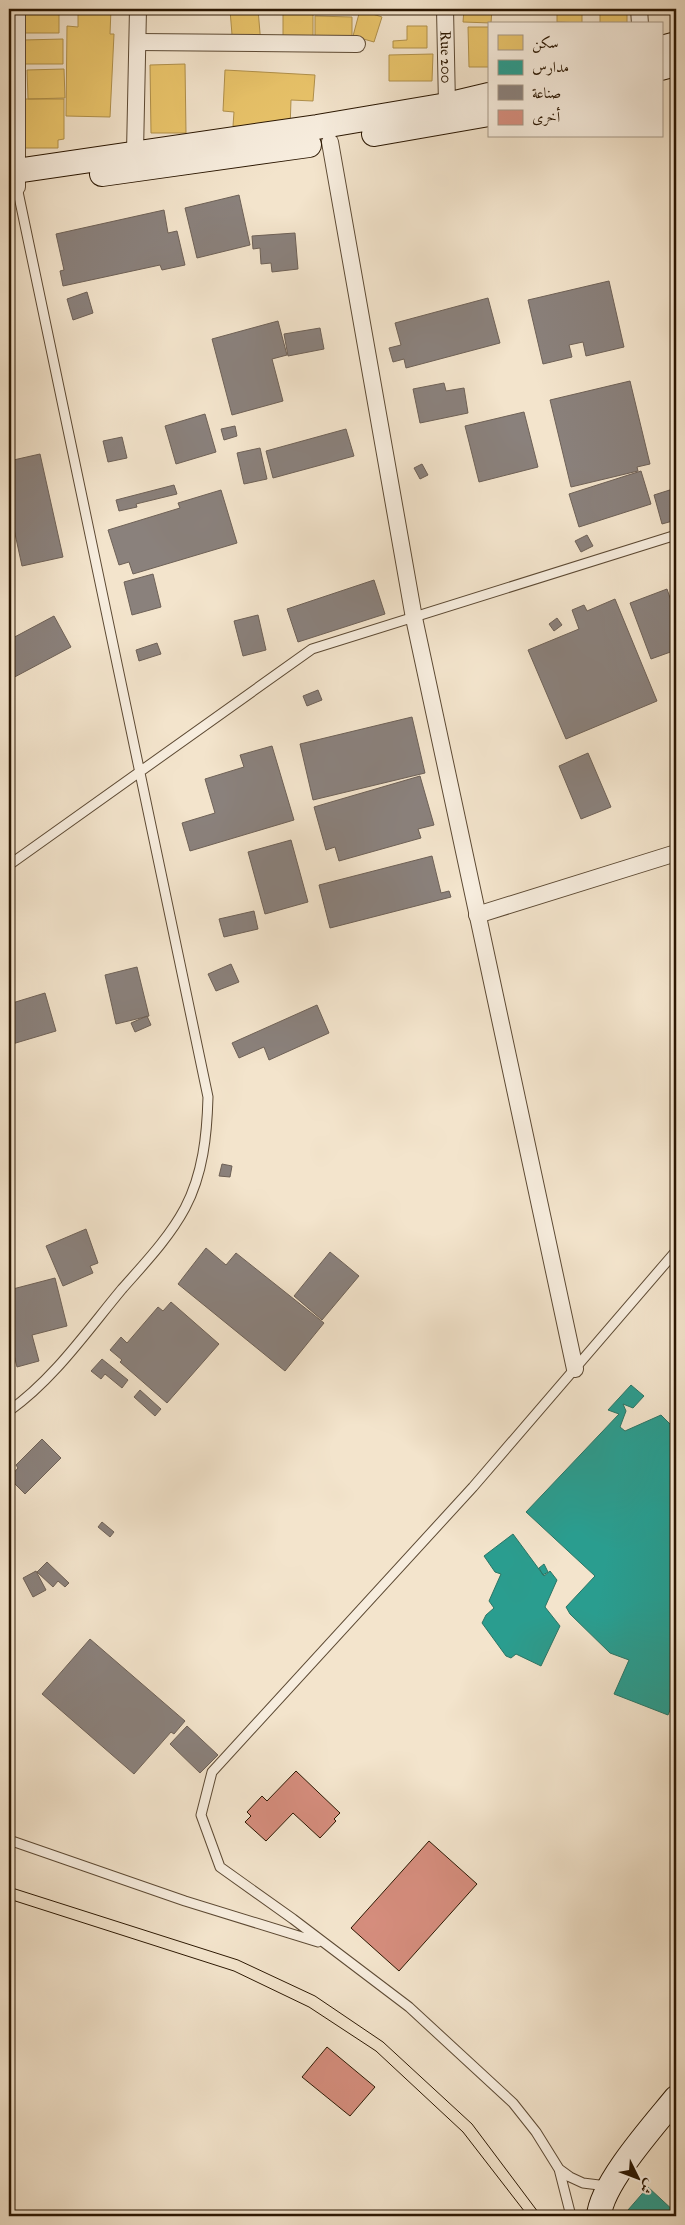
<svg xmlns="http://www.w3.org/2000/svg" width="685" height="2225" font-family="'IM FELL Great Primer',Amiri,serif">
	<style>
		.homes { fill: #e9c46a; stroke: #b0904b }
		.schools { fill: #2a9d8f; stroke: #2a7565 }
		.industry { fill: #8a817c; stroke: #6e6157 }
		.building { fill: #d58d7d; stroke: #2b1702 }
		.lines { fill: none; stroke-linecap: round; stroke-linejoin: round }
		.service-casing { stroke: #5d4a34; stroke-width: 11 }
		.minor-casing { stroke: #5d4a34; stroke-width: 18 }
		.secondary-casing { stroke: #2b1702; stroke-width: 26 }
		.service { stroke: #f7edde; stroke-width: 9 }
		.minor { stroke: #f7edde; stroke-width: 16 }
		.secondary { stroke: #f7edde; stroke-width: 24 }
		.tram { stroke: #2b1702; stroke-width: 1 }
		.labels { text-anchor: middle; stroke-width: 5; stroke-linejoin: round; paint-order: stroke }
		.street-label { font-size: 15px; fill: #2b1702; stroke: #f7edde }
	</style>
	<rect width="100%" height="100%" fill="#f3e4cc"/>
	<filter id="stains"><feTurbulence type="fractalNoise" baseFrequency=".004" numOctaves="4"/><feColorMatrix values="0 0 0 0 .2 0 0 0 0 .09 0 0 0 0 .02 0 0 0 .5 -.17"/></filter>
	<radialGradient id="worn" r=".72"><stop offset=".6" stop-color="#630" stop-opacity="0"/><stop offset="1" stop-color="#630" stop-opacity=".3"/></radialGradient>
	<path class="homes" d="M28,9H62V11H28Z
		M78,9H111L110,34H114L110,117L66,116L67,26L78,27Z
		M146,9H188V13L146,11Z
		M258,9L261,45L233,47L230,10Z
		M313,9V40H283V10Z
		M464,9H492L491,23L463,22Z
		M557,9H582V23L557,22Z
		M600,9H627V24H600Z
		M360,10L382,17L374,42L353,36Z
		M59,12V33H24V13Z
		M315,16L352,17V44H315Z
		M407,26H427V48H393V41L407,40Z
		M468,27H489V67H469Z
		M63,39V64H24V40Z
		M433,54L432,81H389V55Z
		M185,64L186,133H151L150,65Z
		M64,69L65,98L28,99L27,70Z
		M225,70L315,75L313,101L291,100L290,129L233,126L234,112L223,111Z
		M25,99H64V139L58,140V148H25Z"/>
	<path class="schools" d="M631,1385L644,1396L633,1408L623,1404L626,1411L620,1427L625,1431L661,1415L676,1430V1704L673,1703L668,1715L614,1694L629,1660L610,1653L570,1614L566,1607L595,1576L526,1512L619,1414L608,1410Z
		M513,1534L544,1576L550,1571L557,1580L545,1607L560,1626L541,1666L516,1654L511,1658L506,1656L482,1623L486,1615L494,1608L489,1601L501,1574L495,1572L484,1556Z
		M544,1564L548,1572L543,1575L539,1568Z
		M648,2187L676,2213V2216H635L628,2210Z"/>
	<path class="industry" d="M239,195L250,245L197,258L185,208Z
		M164,210L168,233L177,231L185,265L162,270L160,265L63,286L60,271L64,270L56,234Z
		M295,233L298,269L272,272L271,263L261,264L260,248L253,249L252,236Z
		M609,281L624,347L586,356L583,342L569,345L572,357L543,364L528,300Z
		M87,292L93,313L73,320L67,299Z
		M488,298L500,343L406,368L404,359L393,362L389,348L401,345L395,323Z
		M278,321L287,355L272,359L283,401L232,415L212,339Z
		M320,328L324,349L288,356L284,334Z
		M630,381L650,464L637,467L638,471L571,487L550,400Z
		M444,383L446,391L464,388L468,413L420,423L413,389Z
		M524,412L538,467L479,482L465,426Z
		M205,414L216,452L176,464L165,426Z
		M235,426L237,436L224,440L221,429Z
		M346,429L354,456L273,478L266,451Z
		M122,437L127,458L108,462L103,441Z
		M260,448L267,479L244,484L237,453Z
		M40,454L63,557L22,566L9,506V461Z
		M422,464L428,475L420,479L414,468Z
		M641,471L651,504L579,527L569,494Z
		M174,485L177,494L136,504L137,507L119,511L116,500Z
		M676,488V520L662,524L654,495Z
		M221,490L237,543L133,574L129,562L119,565L108,530L180,508L178,503Z
		M587,535L593,546L581,552L575,541Z
		M153,574L161,607L132,615L124,582Z
		M374,580L385,614L298,642L287,609Z
		M667,589L676,615V650L651,659L630,603Z
		M615,599L657,701L566,739L528,650L579,629L572,610L584,605L587,611Z
		M258,615L266,650L243,656L234,621Z
		M54,616L71,647L9,680V640Z
		M557,618L562,625L554,631L549,624Z
		M157,643L161,654L139,661L136,650Z
		M318,690L322,700L307,706L303,696Z
		M412,717L425,773L313,800L300,744Z
		M272,746L294,820L190,851L182,823L215,813L205,779L244,767L240,755Z
		M588,753L611,807L581,819L559,766Z
		M420,776L434,825L418,829L421,838L339,861L335,847L326,850L314,807Z
		M291,840L308,902L265,914L248,852Z
		M432,856L441,893L449,891L451,897L330,928L319,885Z
		M254,911L258,929L224,937L219,919Z
		M231,964L239,982L216,991L208,974Z
		M137,967L149,1016L116,1024L105,975Z
		M45,993L56,1031L9,1045V1004Z
		M317,1005L329,1033L269,1060L264,1047L239,1058L232,1043Z
		M147,1016L151,1025L135,1032L131,1023Z
		M222,1164L232,1166L230,1177L219,1176Z
		M86,1229L98,1263L90,1266L93,1273L63,1286L46,1246Z
		M206,1248L226,1265L236,1253L324,1323L285,1371L178,1284Z
		M330,1252L359,1276L322,1320L294,1296Z
		M55,1278L67,1326L32,1335L39,1361L17,1367L9,1334V1290Z
		M171,1302L219,1344L167,1403L120,1362L122,1360L110,1350L121,1337L127,1343L158,1307L163,1311Z
		M102,1359L128,1380L122,1388L105,1374L101,1379L91,1371Z
		M140,1390L161,1409L155,1416L134,1397Z
		M42,1439L61,1458L25,1494L9,1478L18,1468L16,1465Z
		M102,1522L114,1532L110,1537L98,1527Z
		M47,1562L69,1583L65,1587L58,1581L53,1587L37,1572Z
		M36,1571L46,1590L33,1597L23,1578Z
		M90,1639L185,1721L174,1734L171,1732L134,1774L42,1694Z
		M187,1726L218,1755L200,1773L170,1744Z"/>
	<path class="building" d="M296,1771L340,1813L334,1819L336,1821L320,1838L293,1813L266,1841L245,1822L251,1816L247,1812L262,1796L267,1801Z
		M429,1841L477,1884L399,1971L351,1928Z
		M327,2047L375,2087L350,2116L302,2077Z"/>
	<g class="lines">
		<g class="service-casing">
			<path id="service" d="M9,865L312,649L676,535
				M9,1411C54,1379 87,1331 122,1289C144,1264 169,1238 185,1208C203,1174 207,1135 208,1097L17,187
				M9,1840L185,1901L318,1942
				M559,2169L571,2216
				M607,2186L583,2183L570,2177L559,2169L536,2132L513,2103L409,2007L293,1919L220,1867L201,1815L212,1772L473,1487L676,1251"/>
		</g>
		<g class="minor-casing">
			<g id="minor">
				<path id="s1" d="M445,9L447,105"/>
				<path d="M639,9L640,24"/>
				<path d="M138,42L357,44"/>
				<path d="M330,142L414,618L575,1369"/>
				<path d="M135,152L138,9"/>
				<path d="M17,187V9"/>
				<path d="M477,915L676,853"/>
			</g>
		</g>
		<g class="secondary-casing">
			<path id="secondary" d="M661,48L676,44
				M661,68L676,64
				M374,134L489,114
				M9,172L317,127L447,105L489,95
				M102,174L309,145
				M599,2216C601,2184 655,2124 676,2098"/>
		</g>
		<use href="#service" class="service"/>
		<use href="#minor" class="minor"/>
		<use href="#secondary" class="secondary"/>
		<path class="tram" d="M9,1887L238,1960L315,1996L383,2042L472,2124L541,2216
			M9,1899L234,1971L309,2007L376,2051L463,2132L528,2216"/>
	</g>
	<g class="labels">
		<g class="street-label">
			<text dy="5" stroke="none"><textPath href="#s1" startOffset="48">Rue 200</textPath></text>
		</g>
	</g>
	<rect width="685" height="2225" fill="none" stroke="#f3e4cc" stroke-width="30"/>
	<rect x="10" y="10" width="665" height="2205" fill="none" stroke="#2b1702" stroke-width="2.5"/>
	<rect x="15" y="15" width="655" height="2195" fill="none" stroke="#2b1702"/>
	<rect x="488" y="22" width="175" height="115" fill="#f7edde" stroke="#a59786"/>
	<rect x="498" y="35" width="25" height="15" fill="#e9c46a" stroke="#a59786"/>
	<text x="532" y="48" font-size="15" fill="#2b1702">سكن</text>
	<rect x="498" y="60" width="25" height="15" fill="#2a9d8f" stroke="#a59786"/>
	<text x="532" y="72" font-size="15" fill="#2b1702">مدارس</text>
	<rect x="498" y="85" width="25" height="15" fill="#8a817c" stroke="#a59786"/>
	<text x="532" y="98" font-size="15" fill="#2b1702">صناعة</text>
	<rect x="498" y="110" width="25" height="15" fill="#d58d7d" stroke="#a59786"/>
	<text x="532" y="122" font-size="15" fill="#2b1702">أخرى</text>
	<g transform="translate(638 2178) rotate(132)" stroke="#f7edde" stroke-width="4" paint-order="stroke">
	<path d="M0-4L9 19L0 12L-9 19Z" fill="#2b1702"/>
	<text y="-8" font-size="14" font-weight="bold" text-anchor="middle" fill="#2b1702">ش</text>
	</g>
	<rect width="100%" height="100%" filter="url(#stains)"/>
	<rect width="100%" height="100%" fill="url(#worn)"/>
</svg>
